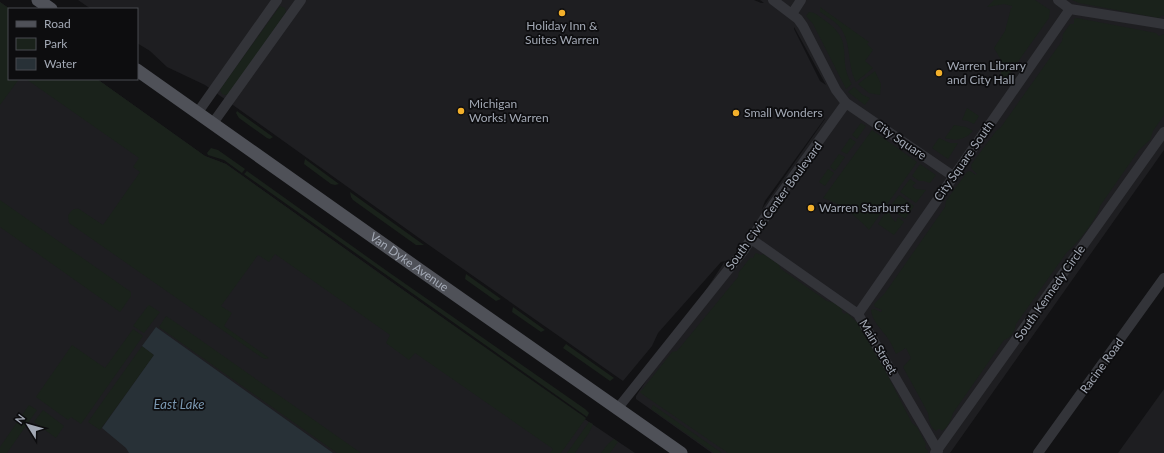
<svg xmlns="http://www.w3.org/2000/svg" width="1164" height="453" font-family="Lato,sans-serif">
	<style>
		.built { fill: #1e1e21; fill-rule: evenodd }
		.green { fill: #1a221b }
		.water { fill: #283137 }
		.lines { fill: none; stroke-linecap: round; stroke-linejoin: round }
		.minor { stroke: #333439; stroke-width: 10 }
		.major { stroke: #4f5158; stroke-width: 13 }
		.poi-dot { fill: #f3b02b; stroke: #0d0d0f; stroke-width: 1.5 }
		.labels { text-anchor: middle; stroke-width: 3.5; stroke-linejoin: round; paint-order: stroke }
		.poi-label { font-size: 12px; fill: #a3a9b5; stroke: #0d0d0f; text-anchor: start }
		.street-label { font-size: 12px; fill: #a3a9b5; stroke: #0d0d0f }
		.water-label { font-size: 13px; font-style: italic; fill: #7a97b0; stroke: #0d0d0f }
	</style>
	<rect width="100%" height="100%" fill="#121214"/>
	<path class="built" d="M78,0H754L761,3H764L760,0H1164V150L950,453H712L636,399V396L725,261L721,262L658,333L652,346L623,381L426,243L205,85L167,67L150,51L137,43V9H91ZM794,27L826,85L820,81L794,29ZM825,118V119L762,209L765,201Z
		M0,2L10,9L9,79H97L205,156L226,164L589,422L635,453H0Z
		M1164,389V453H1118Z"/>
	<path class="green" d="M994,0H1035L1050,10L1049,18L1005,80L1001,77V60L994,48L1005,31L1011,8H1014H1012V6L1004,4L987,7Z
		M1072,0H1164V16L1162,15L1159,18L1079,3Z
		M0,2L10,9L9,79H19L0,105Z
		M280,6L285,8L286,12L229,94L225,95L222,94L220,90L221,88Z
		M820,7L869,42L867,44L873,50L865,61L873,68L856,82C846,64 853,41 838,25C833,20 826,16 820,12Z
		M809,12C815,12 819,16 823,19C857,42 836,57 852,84L846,89L813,24L806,16Z
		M1077,18L1156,33L1159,36L1164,34V115L1153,131L1150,140L1139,150L1100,206C1097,219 1078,243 1067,252L1016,324C1015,331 1011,338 1004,340L953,413C951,420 948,427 942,431L940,429H938L936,431C930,427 929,420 928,413L903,367L911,358L906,348L896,354C893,348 891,342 887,337C881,329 872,321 871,310L874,309L881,312L882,310L875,307L874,304L885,293L945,207L946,201L967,172L970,171L976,175L977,174L972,169L971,165L996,131L1001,127L1062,41L1063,34L1070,24H1073L1074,23V19Z
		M875,71L881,84L880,95L869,93L858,84Z
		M26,79H97L205,156L226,164L383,276L586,418L561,453H550L553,449L415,353L409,360L386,343L390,335L275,254L269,262L258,255L221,306L232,313L224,326L269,358L265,359L261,357L69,223L68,216C71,211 73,208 79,209L103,225L140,172L133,167L139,158Z
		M854,87L863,95L870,98L865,105L848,92Z
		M967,108L979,116L974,124L968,121L962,120Z
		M237,111L273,137L270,139L267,138L239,118L236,113Z
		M861,123L866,126L857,139L852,135Z
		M954,125L966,127L973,131C965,140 956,141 945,138Z
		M872,130L917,162L869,230C855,215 843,205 823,198Z
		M850,138L856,142L847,154L841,151Z
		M939,138L950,143H958L948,159L932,148Z
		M211,148L218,150L245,169L242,173L224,160L208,155L207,153Z
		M839,154L845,157L835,171L830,167Z
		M305,159L339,184L335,185L331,184L304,164Z
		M920,164L936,175L930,183L924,181H919L912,176Z
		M828,169L834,173L825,186L819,182Z
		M247,171L387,271L585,409L589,413L587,417L244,174Z
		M910,179L916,183L912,186L916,189L926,190L916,203L900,192Z
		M350,192L424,245H416L353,200L351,197Z
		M899,195L914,206L905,219L898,214L896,208L892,204Z
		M0,200L131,292V296L120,312L0,227Z
		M887,210C891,215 891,219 896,222L898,217L904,222L894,235L878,224Z
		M756,253L761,255L763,254L778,264L781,269L827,301L834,303L842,309V312L844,314L847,313L864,329L912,423L917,427L926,444L925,447L928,451V453H728L642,394L640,392L642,390L672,352L677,351L738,277L739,272L750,258H753L755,254Z
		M466,274L501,299L496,301L465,279Z
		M149,305L160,312L144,333L133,326L147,307Z
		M513,307L545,330L541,332L512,312Z
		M166,316L175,322L361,453H337L159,327Z
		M133,329L143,336L81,424L71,417L68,420L36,397L72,345L105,368Z
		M566,344L614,378L610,381L563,348Z
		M142,346L154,355L100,430L88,422Z
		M29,405L37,410L7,453H0V447Z
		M653,405L722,453H714L651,409Z
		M43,410L64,426L56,438L34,422Z
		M589,422L593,424L589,433L575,453H567Z
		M614,439L618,442L610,453H601L608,444Z"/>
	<path class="water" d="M156,327L333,453H129L126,448L102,428L154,355L142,346Z"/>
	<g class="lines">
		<path class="minor" d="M773,0L798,19L803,26L836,90L846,103L953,176
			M1058,0L1070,9L1164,24
			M792,14L801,0
			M198,112L277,0
			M213,123L301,0
			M751,239L858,314L938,451
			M858,314L1070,9
			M618,408L744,250L773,205L846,103
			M935,453L1164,132
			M1038,453L1164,278"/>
		<g class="major">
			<path d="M38,0L51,9"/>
			<path id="s1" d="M137,70L417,268L681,453"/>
		</g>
	</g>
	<g class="poi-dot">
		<circle cx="562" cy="13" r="4"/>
		<circle cx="939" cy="73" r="4"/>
		<circle cx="461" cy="111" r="4"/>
		<circle cx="736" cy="113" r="4"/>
		<circle cx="811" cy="208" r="4"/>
	</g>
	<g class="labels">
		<g class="poi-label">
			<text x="562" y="30" text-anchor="middle">Holiday Inn &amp;<tspan x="562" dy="14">Suites Warren</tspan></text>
			<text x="947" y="70">Warren Library<tspan x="947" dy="14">and City Hall</tspan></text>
			<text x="469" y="108">Michigan<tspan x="469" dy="14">Works! Warren</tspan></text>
			<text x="744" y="117">Small Wonders</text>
			<text x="819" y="212">Warren Starburst</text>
		</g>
		<g class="street-label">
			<text transform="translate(900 140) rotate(34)" y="4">City Square</text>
			<text transform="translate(964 161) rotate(-55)" y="4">City Square South</text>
			<text transform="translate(774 206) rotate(-54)" y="4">South Civic Center Boulevard</text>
			<text dy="4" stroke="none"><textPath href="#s1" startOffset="333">Van Dyke Avenue</textPath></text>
			<text transform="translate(1050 293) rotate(-55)" y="4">South Kennedy Circle</text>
			<text transform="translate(878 347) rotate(59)" y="4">Main Street</text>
			<text transform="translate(1102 366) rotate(-54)" y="4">Racine Road</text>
		</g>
		<g class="water-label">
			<text x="179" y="409">East Lake</text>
		</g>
	</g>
	<rect x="8" y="8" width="130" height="72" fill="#0d0d0f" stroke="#494b51"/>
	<rect x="16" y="21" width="20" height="6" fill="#4f5158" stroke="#494b51"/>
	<text x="44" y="28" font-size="12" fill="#a3a9b5">Road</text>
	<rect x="16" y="38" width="20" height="12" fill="#1a221b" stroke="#494b51"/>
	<text x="44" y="48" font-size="12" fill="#a3a9b5">Park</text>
	<rect x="16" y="58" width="20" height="12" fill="#283137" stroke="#494b51"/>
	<text x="44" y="68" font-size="12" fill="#a3a9b5">Water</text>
	<g transform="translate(28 425) rotate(307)" stroke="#0d0d0f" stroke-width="3" paint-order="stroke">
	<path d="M0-3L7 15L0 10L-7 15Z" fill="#a3a9b5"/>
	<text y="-6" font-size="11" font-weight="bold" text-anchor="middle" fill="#a3a9b5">N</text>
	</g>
</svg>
